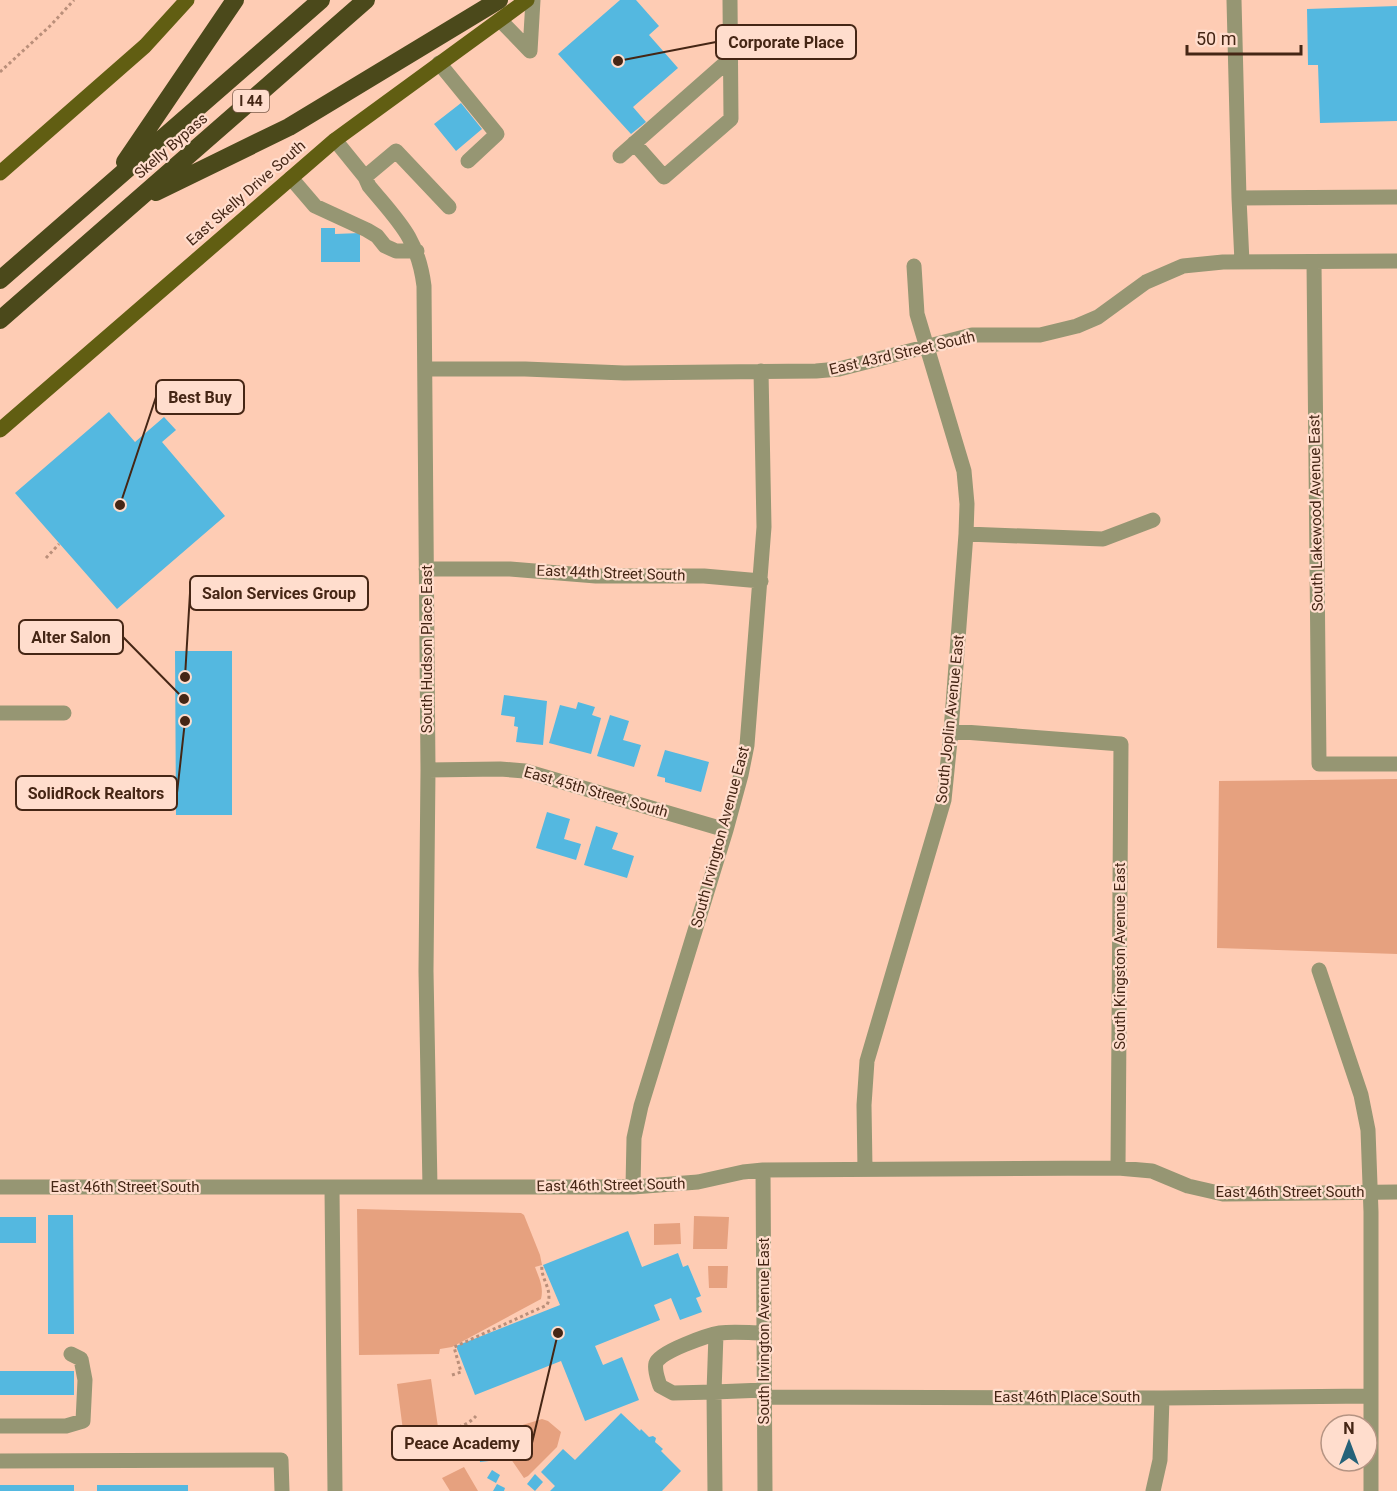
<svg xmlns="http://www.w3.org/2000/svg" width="1397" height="1491" font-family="Roboto,sans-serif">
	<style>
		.green { fill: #e6a17f }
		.building { fill: #54b8e0 }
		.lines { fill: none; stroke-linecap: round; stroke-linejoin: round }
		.path { stroke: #ba8f7a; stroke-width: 3; stroke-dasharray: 3 3; stroke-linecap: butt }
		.minor { stroke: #969673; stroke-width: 15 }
		.major { stroke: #615e12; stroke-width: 15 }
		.highway { stroke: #4b491b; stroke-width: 18 }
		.labels { text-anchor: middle; stroke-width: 4.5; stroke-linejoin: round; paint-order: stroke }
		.shield { fill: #ffddcd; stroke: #7d5d4c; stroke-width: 1.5 }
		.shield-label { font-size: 14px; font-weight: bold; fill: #452615 }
		.street-label { font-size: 15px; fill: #452615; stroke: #ffddcd }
		.leader { fill: none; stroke: #452615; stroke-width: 2 }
		.callout-dot { fill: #452615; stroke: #ffddcd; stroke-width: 2 }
		.callout { fill: #ffddcd; stroke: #452615; stroke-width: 2 }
		.callout-label { font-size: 16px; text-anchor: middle; font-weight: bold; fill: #452615 }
	</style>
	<rect width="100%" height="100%" fill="#feccb4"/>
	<path class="green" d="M1397,779V954L1217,948L1219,781Z
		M357,1209L521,1213L524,1215L540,1255L542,1265L535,1267C539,1278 544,1287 541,1299L452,1347L440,1349L439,1354L359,1355Z
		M694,1216L729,1217L727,1249H693Z
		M680,1223L681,1244L654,1245V1224Z
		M708,1266H728L727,1288H709Z
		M431,1379L440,1441L405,1446L397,1384Z
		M542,1419L548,1421L561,1432L557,1447L528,1476L524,1478L500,1443L499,1435L506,1430Z
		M464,1467L478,1491H450L442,1478Z"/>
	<path class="building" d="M620,0H636L659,26L649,35L678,68L633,107L646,122L631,134L558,54Z
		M1397,6V121L1320,123L1318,65H1308L1307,9Z
		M461,103L482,129L456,151L434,124Z
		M321,228H335V234L360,233V262H321Z
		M109,412L135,442L164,417L176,430L162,442L225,516L117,609L15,493Z
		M175,651H232V815H176Z
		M504,695L547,701L543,745L516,742L518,727L514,726L515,717L501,715Z
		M578,702L595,707L592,715L601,718L591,754L549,743L560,705L576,709Z
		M610,715L629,721L623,740L641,745L634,767L597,756Z
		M665,750L709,762L701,792L665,782V778L657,776Z
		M547,812L570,819L564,839L581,844L576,860L536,848Z
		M596,826L618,833L612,849L634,856L627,878L584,865Z
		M48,1215H73L74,1334H48Z
		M0,1217H36V1243H0Z
		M628,1231L642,1267L678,1253L683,1267L688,1265L701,1296L696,1298L702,1312L680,1320L671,1298L654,1305L660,1320L595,1346L603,1365L622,1357L639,1400L585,1421L561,1361L475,1395L456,1346L560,1305L543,1265Z
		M0,1371H74V1395H0Z
		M621,1413L640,1431L641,1429L649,1437L653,1436L656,1438L655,1442L663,1449L661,1451L681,1471L662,1491H550L555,1486L541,1472L563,1449L575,1460Z
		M479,1452H489V1461L480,1462Z
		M492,1470L500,1475L496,1483L487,1478Z
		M535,1474L543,1482L535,1491L527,1484Z
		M497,1484L505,1488L504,1491H493Z
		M0,1485H74V1491H0Z
		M97,1485H188V1491H97Z"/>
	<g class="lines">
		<path class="path" d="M0,72L51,25L74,0
			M46,558L59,544
			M452,1375L461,1372L454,1347L547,1305C554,1290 540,1279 542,1265
			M441,1430C455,1429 467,1426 476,1416"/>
		<path class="minor" d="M1234,0L1239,198
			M501,21L530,51
			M530,51L533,0
			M439,63L497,134L468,161
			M335,140L365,177L369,186C398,221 418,238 424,286L428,770L426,971L430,1187
			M634,143L664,177L731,119L730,0
			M620,156L730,59
			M365,177L396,151L449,207
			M291,178L315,206L367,230L377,236L385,246L396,251H417
			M1242,262L1239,198L1397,197
			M1314,262L1319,764H1397
			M425,369H525L624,373L816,371L839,369L972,335H1040L1077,326L1098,317L1146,282L1183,266L1223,262L1397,261
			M966,534L1103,539L1153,520
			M426,569H510L596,576H704L761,581
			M0,713H64
			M951,731L1121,744L1118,1168
			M428,770L500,769L525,771L726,830
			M1319,970L1361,1095L1368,1130L1371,1212V1491
			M865,1169L864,1105L867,1061L944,800L951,731L966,534L967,504L964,471L917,314L914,266
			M763,1170L765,1491
			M0,1187H633L698,1182L743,1172L763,1170L1118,1168L1152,1171L1188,1186L1223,1194L1397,1192
			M633,1187L634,1138L641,1106L726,830L741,775L747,745L764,527L761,371
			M332,1188L335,1491
			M716,1334L714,1392L764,1390
			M764,1397L1162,1398L1371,1396
			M0,1426H66L83,1421L85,1380L81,1359L71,1354
			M0,1461L281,1460L282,1491
			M715,1491L714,1392L673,1393L660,1386C658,1379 654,1371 656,1363C659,1352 708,1335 720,1333C734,1331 749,1333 763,1333
			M1153,1491L1160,1460L1162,1398"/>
		<path class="major" d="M0,173L145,46L187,0
			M0,430L335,140L527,0"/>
		<path class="highway" d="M125,162L235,0
			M156,192L289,127L499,0
			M0,280L321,0
			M0,320L366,0"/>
	</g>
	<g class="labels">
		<rect class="shield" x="233" y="90" width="36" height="22" rx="4.5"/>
		<g class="shield-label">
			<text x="251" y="106">I 44</text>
		</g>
		<g class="street-label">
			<text transform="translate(171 146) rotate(-41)" y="5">Skelly Bypass</text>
			<text transform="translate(246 193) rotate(-41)" y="5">East Skelly Drive South</text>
			<text transform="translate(902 353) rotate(-13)" y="5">East 43rd Street South</text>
			<text transform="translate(1316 513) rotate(-91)" y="5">South Lakewood Avenue East</text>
			<text transform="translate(611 573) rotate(2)" y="5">East 44th Street South</text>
			<text transform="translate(427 649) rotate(-90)" y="5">South Hudson Place East</text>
			<text transform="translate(950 719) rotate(-84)" y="5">South Joplin Avenue East</text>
			<text transform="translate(596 792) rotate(16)" y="5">East 45th Street South</text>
			<text transform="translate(720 837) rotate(-75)" y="5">South Irvington Avenue East</text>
			<text transform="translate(1120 956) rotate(-90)" y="5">South Kingston Avenue East</text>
			<text transform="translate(611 1185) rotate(-1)" y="5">East 46th Street South</text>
			<text x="125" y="1192">East 46th Street South</text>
			<text x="1290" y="1197">East 46th Street South</text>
			<text transform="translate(764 1331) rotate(-90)" y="5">South Irvington Avenue East</text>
			<text x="1067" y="1402">East 46th Place South</text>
		</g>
	</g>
	<path class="leader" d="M618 61L716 42M120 505L156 397M185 677L190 593M184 699L123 637M185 721L177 793M558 1333L532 1443"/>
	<g class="callout-dot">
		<circle cx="618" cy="61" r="6"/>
		<circle cx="120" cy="505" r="6"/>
		<circle cx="185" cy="677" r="6"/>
		<circle cx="184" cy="699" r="6"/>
		<circle cx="185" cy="721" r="6"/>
		<circle cx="558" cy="1333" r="6"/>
	</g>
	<g class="callout">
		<rect x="716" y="25" width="140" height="34" rx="6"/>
		<rect x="156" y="380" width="88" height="34" rx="6"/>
		<rect x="190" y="576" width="178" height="34" rx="6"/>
		<rect x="19" y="620" width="104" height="34" rx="6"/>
		<rect x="16" y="776" width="161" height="34" rx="6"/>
		<rect x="392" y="1426" width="140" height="34" rx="6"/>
	</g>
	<g class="callout-label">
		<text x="786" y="48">Corporate Place</text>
		<text x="200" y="403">Best Buy</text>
		<text x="279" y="599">Salon Services Group</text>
		<text x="71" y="643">Alter Salon</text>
		<text x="96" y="799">SolidRock Realtors</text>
		<text x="462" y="1449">Peace Academy</text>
	</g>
	<g transform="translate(1349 1443)"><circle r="28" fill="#ffddcd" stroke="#b59483" stroke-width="1.5"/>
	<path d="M0-4.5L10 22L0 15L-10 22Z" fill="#266279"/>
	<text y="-9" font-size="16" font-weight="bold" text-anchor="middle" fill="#452615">N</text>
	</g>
	<path d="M1187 45v9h114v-9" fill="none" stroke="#452615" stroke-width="3"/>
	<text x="1196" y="45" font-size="18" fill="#452615" stroke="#ffddcd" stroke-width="4.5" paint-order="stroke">50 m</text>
</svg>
